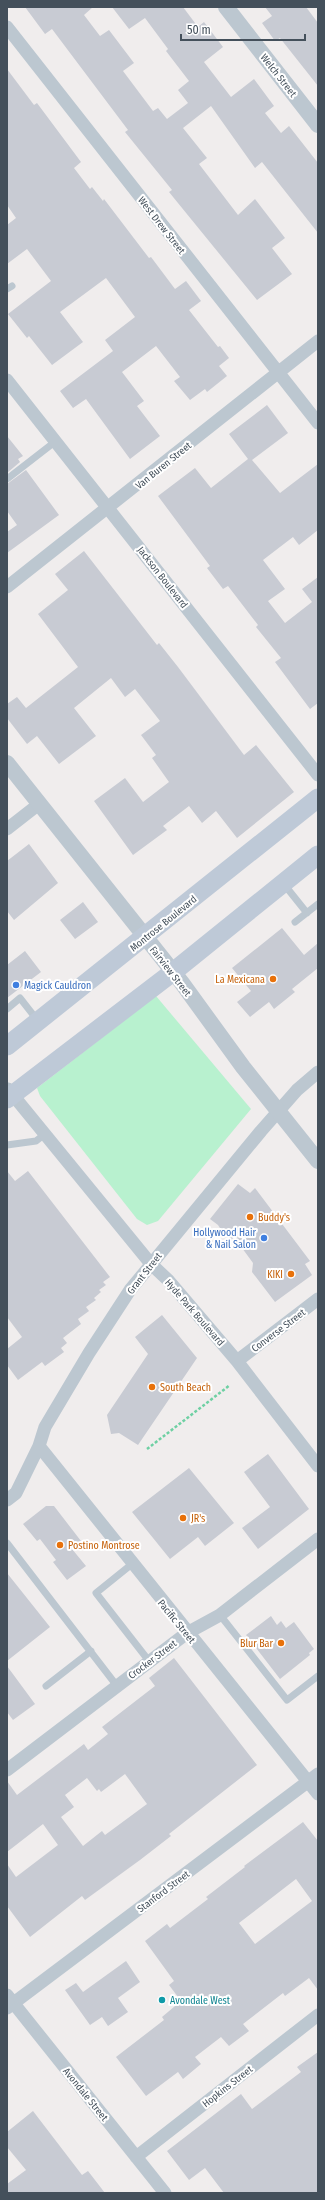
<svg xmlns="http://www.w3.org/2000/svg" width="325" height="2200" font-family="'Fira Sans Condensed',sans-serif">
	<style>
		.green { fill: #b8f1cf }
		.building { fill: #c8cbd3; fill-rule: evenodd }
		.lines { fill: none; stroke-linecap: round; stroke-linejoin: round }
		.path { stroke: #6ed0a3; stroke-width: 2.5; stroke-dasharray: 3 2; stroke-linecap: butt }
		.service { stroke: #bcc7d0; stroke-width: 7 }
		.minor { stroke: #bcc7d0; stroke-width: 13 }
		.tertiary { stroke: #bcc7d0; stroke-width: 16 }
		.secondary { stroke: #bec9d7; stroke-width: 19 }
		.food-dot { fill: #e8710a; stroke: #fff; stroke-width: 1.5 }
		.shop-dot { fill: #3f7fe0; stroke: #fff; stroke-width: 1.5 }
		.culture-dot { fill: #0f9aa8; stroke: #fff; stroke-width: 1.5 }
		.labels { text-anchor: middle; stroke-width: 4; stroke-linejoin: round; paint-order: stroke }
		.street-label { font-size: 10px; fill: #44505b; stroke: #fff }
		.food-label { font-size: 10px; fill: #c56008; stroke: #fff; text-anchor: start }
		.shop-label { font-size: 10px; fill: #366cbe; stroke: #fff; text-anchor: start }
		.culture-label { font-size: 10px; fill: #0d838f; stroke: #fff; text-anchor: start }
	</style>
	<rect width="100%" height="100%" fill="#f0eded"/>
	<path class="green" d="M156,996L251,1109L158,1221L147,1225L137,1219L40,1096L37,1088Z"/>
	<path class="building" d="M25,7H93L84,15L100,36L109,30L134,63L123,71L153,111L158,108L167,119L188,103L178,90L189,81L166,51L168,49L145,18L129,29L112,7H183L198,27L204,22L223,47L204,62L231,97L254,79L274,106L265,113L281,133L289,126L318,163V233L262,162L255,168L211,106L183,128L207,158L199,164L238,215L255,199L285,238L272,248L292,274L257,300L169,192L172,190L125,132L128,130L52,29L45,34Z
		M265,7H306L318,23V86L280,38L275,41L262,23L272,16Z
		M7,69L34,105L37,103L81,162L74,168L90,189L92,187L103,201L104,199L149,258L151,257L175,289L186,281L201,301L189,310L218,347L220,346L229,358L219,366L227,376L207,392L205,389L190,400L174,381L180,377L156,346L122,372L144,401L137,406L160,436L130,459L86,399L73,408L60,391L113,351L105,340L135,317L106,278L60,312L83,342L52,365L29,336L27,338L8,314L51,281L27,249L7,264V225L16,218L7,205Z
		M267,405L288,433L252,460L280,493L318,464V530L299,545L293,537L263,560L285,589L268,601L285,623L312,602L302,589L318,577V703L310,709L275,662L281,658L256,627L258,625L228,586L223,589L207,568L210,566L158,496L195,468L211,488L248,459L229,434Z
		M7,436L23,456L18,459L20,462L7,473Z
		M26,470L59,515L7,553V532L17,525L7,511V484Z
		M84,551L157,645L159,643L178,667L244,755L256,745L294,792L237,838L216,811L202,823L189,806L163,826L167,830L133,855L94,801L125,778L143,802L169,782L152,758L156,755L141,735L160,721L135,689L125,697L111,678L74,708L96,736L59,764L37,736L27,744L7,718V704L17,697L26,708L78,667L38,614L68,590L55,574Z
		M29,844L58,883L14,920L7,911V861Z
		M83,902L98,922L75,939L60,920Z
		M282,928L304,955L318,943V968L292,989L295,992L274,1009L269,1002L250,1017L237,1002L251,991L232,968Z
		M25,951L41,972L7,998V965Z
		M7,1171L15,1181L28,1171L110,1277L103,1282L106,1285L99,1290L101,1292L94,1298L96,1300L86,1307L89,1311L78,1319L81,1324L63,1338L67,1343L61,1348L64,1352L45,1366L42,1362L18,1380L7,1365V1349L22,1337L7,1317Z
		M238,1184L250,1193L255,1188L310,1261L305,1264L312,1275L275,1302L252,1272L253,1263L234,1237L231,1240L225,1236L218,1225L210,1219Z
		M162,1315L197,1358L138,1445L119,1433L111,1434L107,1415L148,1354L135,1337Z
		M268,1454L309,1509L258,1549L242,1528L270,1507L244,1472Z
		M189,1468L234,1523L205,1546L198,1537L170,1559L132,1512Z
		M46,1506H54L81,1541L72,1549L86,1566L67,1580L53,1562L56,1560L40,1539L37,1541L23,1524Z
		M7,1573L50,1627L7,1661Z
		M271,1616L277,1625L281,1621L286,1628L294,1622L314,1649L309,1653L310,1655L280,1679L246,1635Z
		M174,1658L257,1765L169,1834L171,1836L140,1860L85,1900L82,1896L30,1937L7,1906V1864L16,1877L58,1845L43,1824L7,1852V1781L17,1795L84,1744L88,1750L108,1734L102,1727L155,1686L149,1678ZM125,1774L147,1804L105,1835L102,1831L83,1846L61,1817L74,1807L65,1795L87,1778L97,1791L99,1789L101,1792Z
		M7,1666L35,1704L13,1720L7,1712Z
		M303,1822L318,1841V1990L309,1978L285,1996L283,1993L243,2024L249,2031L229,2046L221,2037L195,2057L201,2064L183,2079L178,2072L146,2096L116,2057L164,2020L162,2017L181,2001L169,1985L174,1981L145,1941L167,1924L170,1928L208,1899L206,1897L245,1867L244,1866ZM296,1879L312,1901L255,1944L239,1923Z
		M126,1961L140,1982L118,1998L128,2012L108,2026L102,2017L90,2025L65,1990L76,1983L83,1992Z
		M318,2052V2193H224L205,2168L189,2180L167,2151L241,2094L252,2109L301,2072L297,2067Z
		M33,2111L82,2175L88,2171L105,2193H7V2184L26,2170L7,2147V2132Z"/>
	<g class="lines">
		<path class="path" d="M147,1449L230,1385"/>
		<path class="service" d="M7,289L12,286
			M7,479L56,441
			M283,883L307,913
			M295,922L318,904
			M7,1009L20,998L38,1021
			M7,1145L36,1141L45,1134
			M7,1543L117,1686
			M132,1564L96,1593L149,1661
			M220,1615L287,1700L318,1676
			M46,1686L91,1651"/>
		<path class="minor" d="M7,27L318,423
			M7,380L318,775
			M7,587L318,341
			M7,829L39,804
			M8,1089L151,1264L168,1280L237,1361L318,1466
			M237,1361L318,1299
			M39,1446L318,1794
			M7,1500L16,1493L39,1446L45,1427L89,1353L130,1290L261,1131L297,1090L318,1072
			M7,1770L187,1633L220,1615L318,1539
			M7,1995L165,2193
			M7,2008L318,1774
			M136,2157L318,2015"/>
		<path class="tertiary" d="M226,7L318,125
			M7,763L182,983L243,1067L318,1161"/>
		<path class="secondary" d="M7,1046L318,798
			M7,1099L173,972L318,855"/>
	</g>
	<g class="food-dot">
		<circle cx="273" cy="979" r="4"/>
		<circle cx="250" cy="1217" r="4"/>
		<circle cx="291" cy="1274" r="4"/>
		<circle cx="152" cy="1387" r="4"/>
		<circle cx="183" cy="1518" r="4"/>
		<circle cx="60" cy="1545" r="4"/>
		<circle cx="281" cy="1643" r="4"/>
	</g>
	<g class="shop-dot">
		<circle cx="16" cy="985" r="4"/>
		<circle cx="264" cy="1238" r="4"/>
	</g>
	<circle class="culture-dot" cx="162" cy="2000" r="4"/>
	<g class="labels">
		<g class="street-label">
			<text transform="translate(279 75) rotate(52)" y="4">Welch Street</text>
			<text transform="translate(162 225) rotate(52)" y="4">West Drew Street</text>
			<text transform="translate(163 465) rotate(-39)" y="4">Van Buren Street</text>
			<text transform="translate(163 577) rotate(52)" y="4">Jackson Boulevard</text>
			<text transform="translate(163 923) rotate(-39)" y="4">Montrose Boulevard</text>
			<text transform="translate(171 971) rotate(52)" y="4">Fairview Street</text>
			<text transform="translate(144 1273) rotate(-52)" y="4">Grant Street</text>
			<text transform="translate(195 1312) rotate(49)" y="4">Hyde Park Boulevard</text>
			<text transform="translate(278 1330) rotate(-37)" y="4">Converse Street</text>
			<text transform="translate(177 1621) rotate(51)" y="4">Pacific Street</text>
			<text transform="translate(152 1659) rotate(-37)" y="4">Crocker Street</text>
			<text transform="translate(163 1891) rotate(-37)" y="4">Stanford Street</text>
			<text transform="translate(227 2086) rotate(-38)" y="4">Hopkins Street</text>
			<text transform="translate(86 2094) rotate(51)" y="4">Avondale Street</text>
		</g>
		<g class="food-label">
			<text x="265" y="983" text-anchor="end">La Mexicana</text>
			<text x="258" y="1221">Buddy's</text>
			<text x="283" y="1278" text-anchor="end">KIKI</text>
			<text x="160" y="1391">South Beach</text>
			<text x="191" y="1522">JR's</text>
			<text x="68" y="1549">Postino Montrose</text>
			<text x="273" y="1647" text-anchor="end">Blur Bar</text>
		</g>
		<g class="shop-label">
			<text x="24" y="989">Magick Cauldron</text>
			<text x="256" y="1236" text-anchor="end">Hollywood Hair<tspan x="256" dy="12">&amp; Nail Salon</tspan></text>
		</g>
		<g class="culture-label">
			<text x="170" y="2004">Avondale West</text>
		</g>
	</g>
	<rect width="325" height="2200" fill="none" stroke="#44505b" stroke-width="16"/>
	<path d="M181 34v6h124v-6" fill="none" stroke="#44505b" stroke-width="2"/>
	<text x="187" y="34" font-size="12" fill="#44505b" stroke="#ffffff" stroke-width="3" paint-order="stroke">50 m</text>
</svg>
